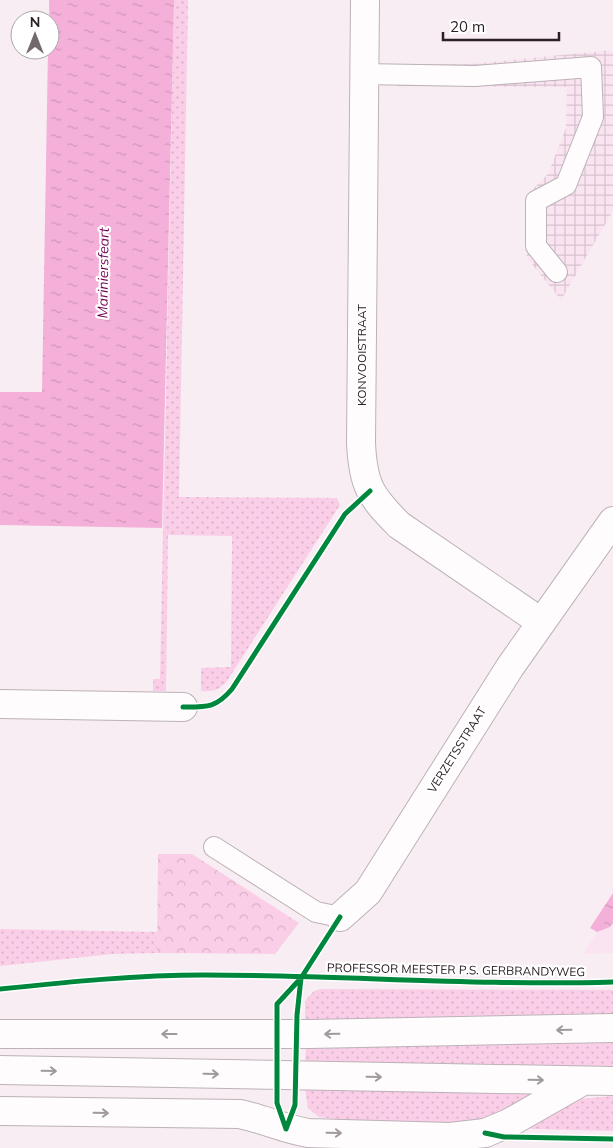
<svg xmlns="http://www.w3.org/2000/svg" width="613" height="1148" font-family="Mulish,sans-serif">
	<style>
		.built { fill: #fbe4f1 }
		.industrial { fill: url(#industrial-grid) }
		.grass { fill: url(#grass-dots) }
		.forest { fill: url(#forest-crowns) }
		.water { fill: url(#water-ripples) }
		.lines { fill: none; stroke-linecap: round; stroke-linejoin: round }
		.service-casing { stroke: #bcb2b8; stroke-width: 22 }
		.minor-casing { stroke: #bcb2b8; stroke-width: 30 }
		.primary-casing { stroke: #bcb2b8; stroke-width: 30 }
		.service { stroke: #fefcfd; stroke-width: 20 }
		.minor { stroke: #fefcfd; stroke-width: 28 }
		.primary { stroke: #fefcfd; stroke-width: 28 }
		.cycleway-casing { stroke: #fff; stroke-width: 8 }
		.cycleway { stroke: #00873e; stroke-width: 5 }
		.oneway { stroke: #a0999d }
		.labels { text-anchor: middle; stroke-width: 4.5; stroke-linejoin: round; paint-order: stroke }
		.street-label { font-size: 12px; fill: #2c2027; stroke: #fff }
		.water-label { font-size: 14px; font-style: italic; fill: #730055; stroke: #fff }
	</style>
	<defs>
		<pattern id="industrial-grid" width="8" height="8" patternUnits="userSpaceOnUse" patternTransform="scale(1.25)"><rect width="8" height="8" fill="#fbe4f1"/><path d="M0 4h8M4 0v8" fill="none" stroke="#d7c3cf"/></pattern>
		<pattern id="grass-dots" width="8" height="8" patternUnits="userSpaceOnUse" patternTransform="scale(1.25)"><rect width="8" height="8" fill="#fbcee8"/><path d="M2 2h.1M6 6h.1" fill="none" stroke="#d7b1c7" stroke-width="1.8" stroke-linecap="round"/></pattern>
		<pattern id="forest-crowns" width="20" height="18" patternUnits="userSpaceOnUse" patternTransform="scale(1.25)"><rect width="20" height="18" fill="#fbcee8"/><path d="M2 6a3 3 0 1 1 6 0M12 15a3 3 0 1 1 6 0" fill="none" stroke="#d7b1c7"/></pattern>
		<pattern id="water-ripples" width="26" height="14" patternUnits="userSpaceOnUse" patternTransform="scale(1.25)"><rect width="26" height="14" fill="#f4b0d9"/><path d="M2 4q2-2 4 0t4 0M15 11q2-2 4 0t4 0" fill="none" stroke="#d197ba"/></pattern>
	</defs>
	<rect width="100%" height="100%" fill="#f8edf3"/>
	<path class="built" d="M613,923V953L583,954L597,932L610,927Z"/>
	<path class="industrial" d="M613,50V211L561,300L527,258L528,194L548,174L566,128L567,87L398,86L397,64H471Z"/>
	<path class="grass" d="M174,0H188L179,497L337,498L340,505L227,681C220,690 213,692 201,691V668L231,667L232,536L168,535L166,691H153V679H160Z
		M0,929L157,932V953L112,954L0,966Z
		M321,989L613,990V1014L305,1021V1001L314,991Z
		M613,1043V1070L305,1062L306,1047Z
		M305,1088L528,1092L530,1094L522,1101L487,1119L451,1125L360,1122L319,1117L308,1108Z
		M613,1096V1131L531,1129L524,1125L578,1099Z"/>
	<path class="forest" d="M158,854H192L299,923L275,954L157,953Z"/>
	<path class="water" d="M49,0H174L162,528L0,525V392H42L48,50H50Z
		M613,893V923L610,927L597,932L590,928Z"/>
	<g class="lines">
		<g class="service-casing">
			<path id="service" d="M363,74L475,76L591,67L593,117L566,185L536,201V246L557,272
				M214,847L316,912L340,917"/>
		</g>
		<g class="minor-casing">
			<path id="minor" d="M365,0L361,443C363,485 370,496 399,525L541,622
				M0,704L183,707
				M340,917L368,892L510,667L613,521
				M0,1111L240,1114C263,1119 285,1129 308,1133L450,1137L485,1133"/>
		</g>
		<g class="primary-casing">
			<path id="primary" d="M0,1034H310L613,1028
				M0,1070L613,1081
				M485,1133L509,1123L581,1082"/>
		</g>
		<use href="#service" class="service"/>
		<use href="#minor" class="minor"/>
		<use href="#primary" class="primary"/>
		<g class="cycleway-casing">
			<path id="cycleway" d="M183,707C207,707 216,708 232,689L345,514L370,491
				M0,989C68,982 136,975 204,975C340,975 477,986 613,982
				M286,1129L277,1103V1004L301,978L340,917
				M286,1129L295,1105L297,1015L301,978
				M485,1133L504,1137L613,1139"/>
		</g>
		<use href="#cycleway" class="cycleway"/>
	</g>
	<defs><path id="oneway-shaft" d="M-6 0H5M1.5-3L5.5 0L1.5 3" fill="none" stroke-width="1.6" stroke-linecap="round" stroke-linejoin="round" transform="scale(1.25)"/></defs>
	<g class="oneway">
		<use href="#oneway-shaft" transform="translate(564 1030) rotate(179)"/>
		<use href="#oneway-shaft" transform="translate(169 1034) rotate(-180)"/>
		<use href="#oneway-shaft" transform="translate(332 1034) rotate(179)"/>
		<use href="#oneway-shaft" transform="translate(49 1071) rotate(1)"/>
		<use href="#oneway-shaft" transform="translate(211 1074) rotate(1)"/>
		<use href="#oneway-shaft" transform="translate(374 1077) rotate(1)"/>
		<use href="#oneway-shaft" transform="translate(536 1080) rotate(1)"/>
		<use href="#oneway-shaft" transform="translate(101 1113) rotate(1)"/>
		<use href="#oneway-shaft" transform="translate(334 1133) rotate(1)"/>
	</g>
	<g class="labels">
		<g class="street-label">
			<text transform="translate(362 355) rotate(-90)" y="4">KONVOOISTRAAT</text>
			<text transform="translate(457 750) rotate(-58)" y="4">VERZETSSTRAAT</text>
			<text transform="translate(456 970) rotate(1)" y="4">PROFESSOR MEESTER P.S. GERBRANDYWEG</text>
		</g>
		<g class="water-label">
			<text transform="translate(103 273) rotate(-89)" y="5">Mariniersfeart</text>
		</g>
	</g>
	<g transform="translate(35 35)"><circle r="24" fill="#ffffff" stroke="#aba6a9"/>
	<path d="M0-4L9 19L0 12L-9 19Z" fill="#73686e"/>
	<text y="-8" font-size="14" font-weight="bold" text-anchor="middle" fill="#2c2027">N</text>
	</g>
	<path d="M443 32v8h116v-8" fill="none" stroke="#2c2027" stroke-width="2.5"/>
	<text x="450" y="32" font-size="15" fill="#2c2027" stroke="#ffffff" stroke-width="4" paint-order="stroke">20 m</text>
</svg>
